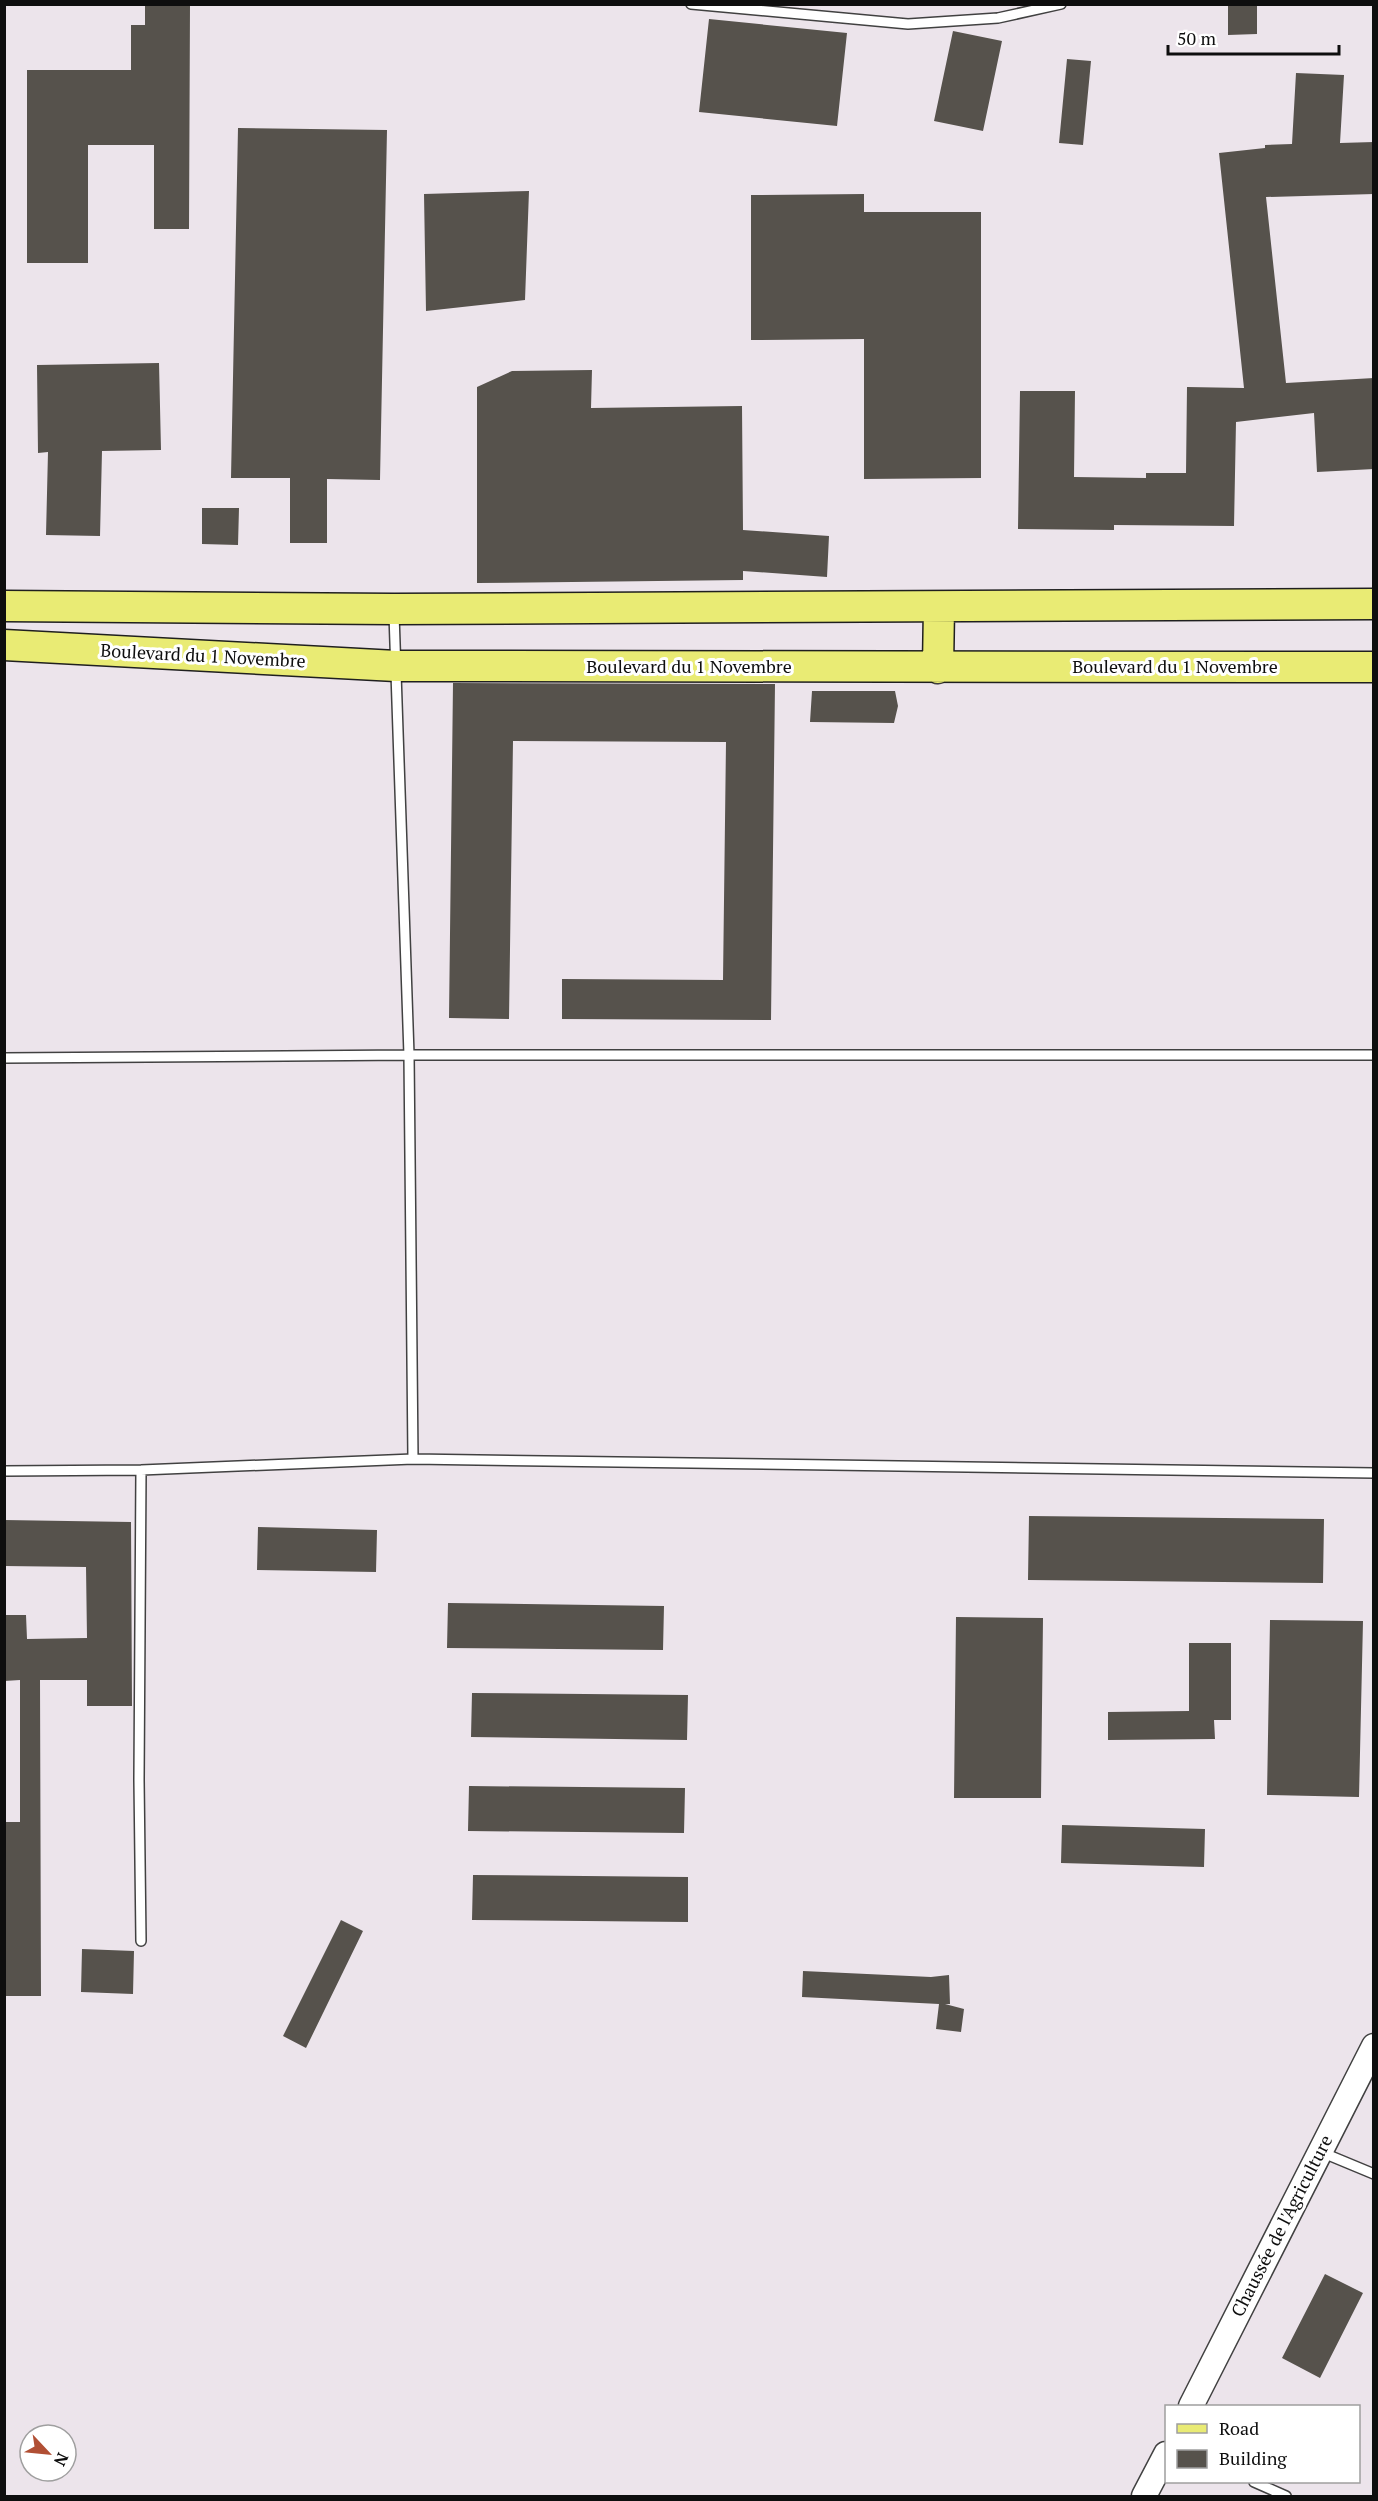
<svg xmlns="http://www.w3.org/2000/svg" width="1378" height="2501" font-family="'PT Serif',serif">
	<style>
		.industrial { fill: #ece4eb; fill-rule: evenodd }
		.building { fill: #56524c }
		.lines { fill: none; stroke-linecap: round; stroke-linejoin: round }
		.service-casing { stroke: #414141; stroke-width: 12 }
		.tertiary-casing { stroke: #414141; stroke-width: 27 }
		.primary-casing { stroke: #1f1f1f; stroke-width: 33 }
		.service { stroke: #fff; stroke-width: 9 }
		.tertiary { stroke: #fff; stroke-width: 24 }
		.primary { stroke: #e9eb74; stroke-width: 30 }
		.labels { text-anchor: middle; stroke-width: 6; stroke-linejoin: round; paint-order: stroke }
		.street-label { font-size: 18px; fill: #0e0e0e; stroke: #fff }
	</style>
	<rect width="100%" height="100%" fill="#fdfef1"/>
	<path class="industrial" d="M5,5H1373V2496H5ZM1166,2406H1358V2482H1166ZM30,2435H66V2471H30Z"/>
	<path class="building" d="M145,4H190L189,229H154V145H88V263H27V70H131V25H145Z
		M1228,4H1257V34L1228,35Z
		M709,19L847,33L837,126L699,112Z
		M953,31L1002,41L983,131L934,121Z
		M1067,59L1091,61L1083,145L1059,143Z
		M1296,73L1344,75L1340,143L1374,142V194L1266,197L1286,383L1374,378V469L1317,472L1314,413L1236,422L1234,526L1114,525V530L1018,529L1020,391H1075L1074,477L1146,478V473H1186L1187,387L1244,388L1219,153L1265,148V145L1292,144Z
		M238,128L387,130L380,480L327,479V543H290V478H231Z
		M529,191L525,300L426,311L424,194Z
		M864,194V212H981V478L864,479V339L751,340V195Z
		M159,363L161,450L102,451L100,536L46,535L48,452L38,453L37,365Z
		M592,370L591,408L742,406L743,530L829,536L827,577L743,571V580L477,583V387L512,371Z
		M202,508H239L238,545L202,544Z
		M453,683L775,684L771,1020L562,1019V979L723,980L726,742L513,741L509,1019L449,1018Z
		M812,691H895L898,706L894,723L810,722Z
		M1029,1516L1324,1519L1323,1583L1028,1580Z
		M4,1520L131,1522L132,1706H87V1680H40L41,1996H4V1822H20V1680L4,1681L6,1615H26L27,1639L87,1638L86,1567L4,1566Z
		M258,1527L377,1530L376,1572L257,1570Z
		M448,1603L664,1606L663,1650L447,1648Z
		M956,1617L1043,1618L1041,1798H954Z
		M1270,1620L1363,1621L1359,1797L1267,1795Z
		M1189,1643H1231V1720H1214L1215,1739L1108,1740V1712L1189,1711Z
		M472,1693L688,1695L687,1740L471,1737Z
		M469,1786L685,1788L684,1833L468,1831Z
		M1062,1825L1205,1829L1204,1867L1061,1863Z
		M473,1875L688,1877V1922L472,1920Z
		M341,1920L363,1931L306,2048L283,2036Z
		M82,1949L134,1951L133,1994L81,1992Z
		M803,1971L931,1977L949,1975L950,2004H945L964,2009L961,2032L936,2029L939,2004L802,1997Z
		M1325,2274L1363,2293L1320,2378L1282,2358Z"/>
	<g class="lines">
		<g class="service-casing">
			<path id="service" d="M691,4L908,24L998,18L1061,4
				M394,614L409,1055L413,1459
				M4,1058L409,1055H1374
				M141,1470L139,1780L141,1941
				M4,1471L141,1470L413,1459L1374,1473
				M1321,2152L1374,2174
				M1254,2482L1286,2496"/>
		</g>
		<g class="tertiary-casing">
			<path id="tertiary" d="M1191,2406L1374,2046
				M1144,2496L1166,2454"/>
		</g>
		<g class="primary-casing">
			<path id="primary" d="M4,606L394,609L1374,604
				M4,645L396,666L1374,667
				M938,668L939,607"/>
		</g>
		<use href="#service" class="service"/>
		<use href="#tertiary" class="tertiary"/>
		<use href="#primary" class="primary"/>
	</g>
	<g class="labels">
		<g class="street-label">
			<text transform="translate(203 656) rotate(3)" y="6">Boulevard du 1 Novembre</text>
			<text x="689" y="673">Boulevard du 1 Novembre</text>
			<text x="1175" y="673">Boulevard du 1 Novembre</text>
			<text transform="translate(1282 2226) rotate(-63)" y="6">Chaussée de l'Agriculture</text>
		</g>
	</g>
	<rect width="1378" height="2501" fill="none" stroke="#0e0e0e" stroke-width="12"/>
	<rect x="1165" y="2405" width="195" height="78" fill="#ffffff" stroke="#9f9f9f" stroke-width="1.5"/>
	<rect x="1177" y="2424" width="30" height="9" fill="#e9eb74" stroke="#9f9f9f" stroke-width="1.5"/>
	<text x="1219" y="2435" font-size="18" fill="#0e0e0e">Road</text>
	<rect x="1177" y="2450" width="30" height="18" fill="#56524c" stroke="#9f9f9f" stroke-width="1.5"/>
	<text x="1219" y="2465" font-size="18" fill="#0e0e0e">Building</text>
	<g transform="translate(48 2453) rotate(116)"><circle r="28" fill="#ffffff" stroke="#9f9f9f" stroke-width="1.5"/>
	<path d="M0-4.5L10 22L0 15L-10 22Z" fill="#b14f34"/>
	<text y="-9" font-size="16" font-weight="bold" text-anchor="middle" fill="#0e0e0e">N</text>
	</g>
	<path d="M1168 45v9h171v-9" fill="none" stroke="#0e0e0e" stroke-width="3"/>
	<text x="1177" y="45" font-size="18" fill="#0e0e0e" stroke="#ffffff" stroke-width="4.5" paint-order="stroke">50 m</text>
</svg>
